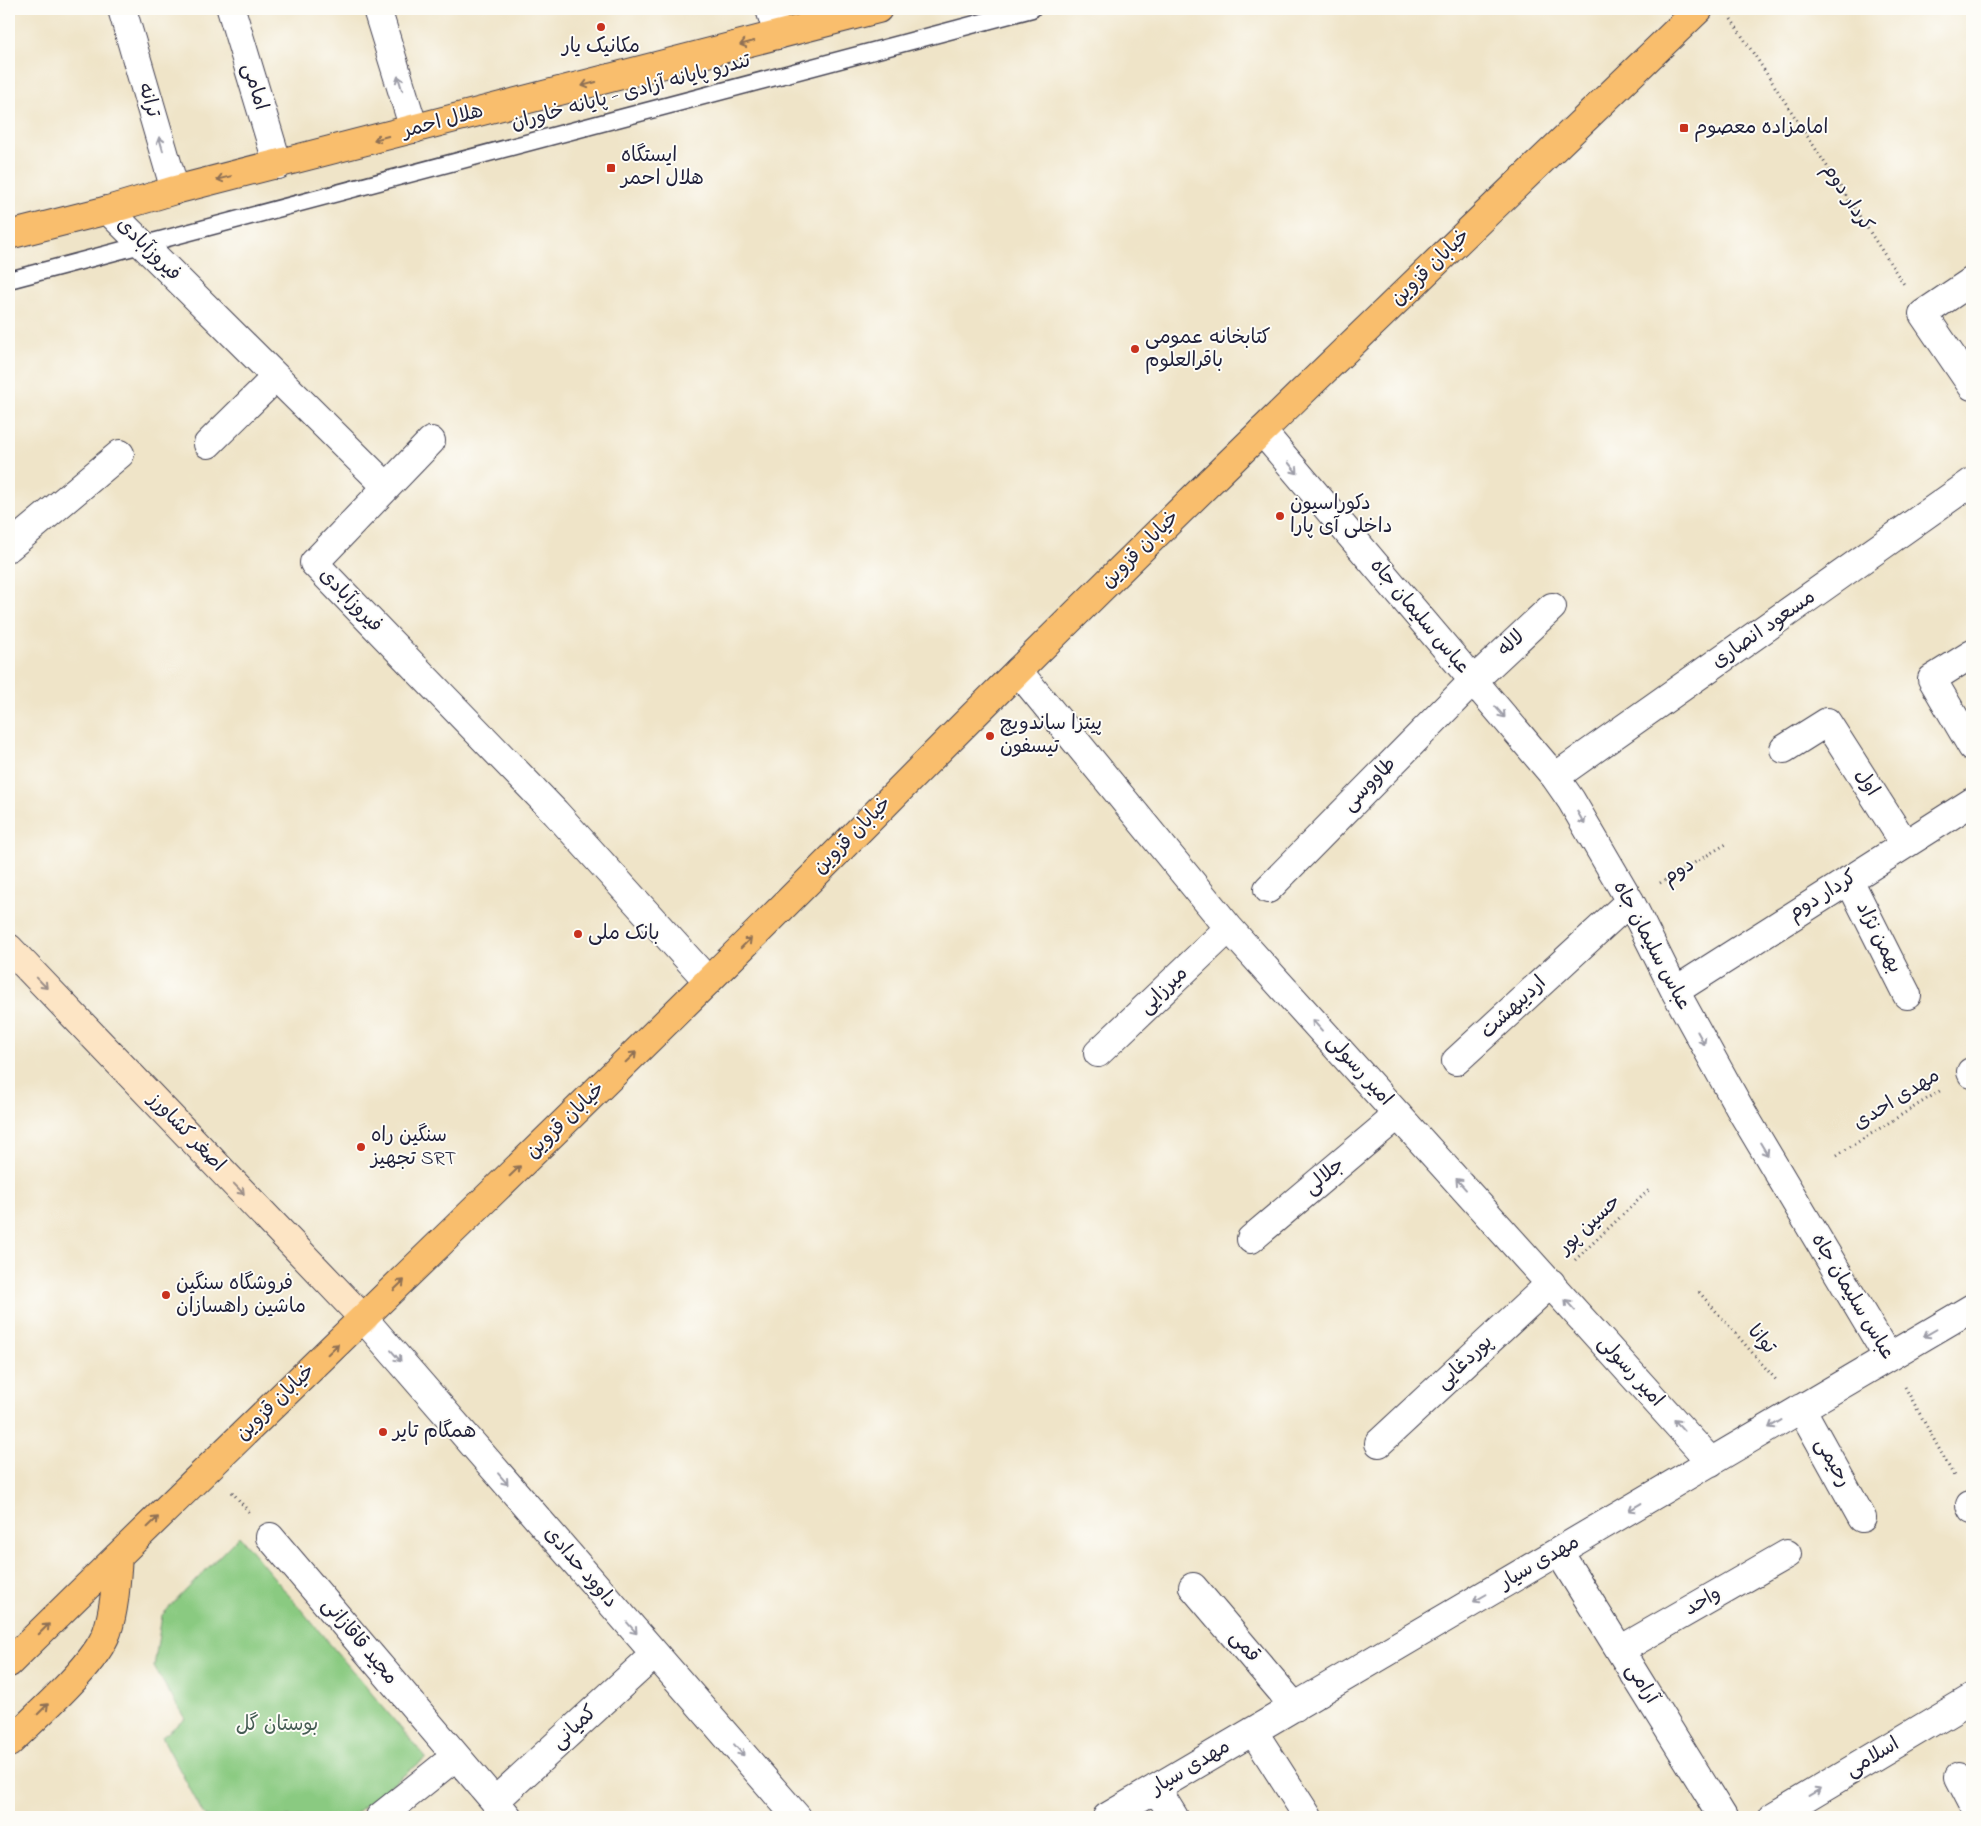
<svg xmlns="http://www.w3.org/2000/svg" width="1981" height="1826" viewBox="0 0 1981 1826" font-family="'Indie Flower','Playpen Sans Arabic',sans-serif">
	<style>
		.green { fill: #8aca81; stroke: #56765e }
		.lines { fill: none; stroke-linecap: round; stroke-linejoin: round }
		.lane-casing { stroke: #413f50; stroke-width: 19 }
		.street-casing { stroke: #413f50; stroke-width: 30 }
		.secondary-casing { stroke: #413f50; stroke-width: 30 }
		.primary-casing { stroke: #413f50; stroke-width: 30 }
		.path { stroke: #413f50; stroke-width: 3; stroke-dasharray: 1 4; stroke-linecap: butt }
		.lane { stroke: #fff; stroke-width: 16 }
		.street { stroke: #fff; stroke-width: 28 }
		.secondary { stroke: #fde5c5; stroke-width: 28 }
		.primary { stroke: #f9be6d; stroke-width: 28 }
		.oneway { stroke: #8e7054 }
		.oneway2 { stroke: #9c9ca7 }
		.oneway3 { stroke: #9a8d87 }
		.poi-dot { fill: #c8321e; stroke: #fdfcf7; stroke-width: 2 }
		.labels { text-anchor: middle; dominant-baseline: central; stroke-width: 4; stroke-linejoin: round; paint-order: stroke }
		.poi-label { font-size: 20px; fill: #22223b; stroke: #fdfcf7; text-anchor: start }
		.street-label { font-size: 20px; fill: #22223b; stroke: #fdfcf7 }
		.park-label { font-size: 20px; fill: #465d54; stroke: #fdfcf7 }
	</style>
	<rect width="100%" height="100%" fill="#fdfcf7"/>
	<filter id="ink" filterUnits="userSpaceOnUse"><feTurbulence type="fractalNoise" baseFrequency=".02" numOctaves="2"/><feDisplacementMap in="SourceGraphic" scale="10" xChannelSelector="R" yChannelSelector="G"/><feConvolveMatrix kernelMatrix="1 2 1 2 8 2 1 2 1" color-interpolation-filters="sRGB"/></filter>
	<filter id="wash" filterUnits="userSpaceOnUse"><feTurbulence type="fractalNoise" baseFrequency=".0096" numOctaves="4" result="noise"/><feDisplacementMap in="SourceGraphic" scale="20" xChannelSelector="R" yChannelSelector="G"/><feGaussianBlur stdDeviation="1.12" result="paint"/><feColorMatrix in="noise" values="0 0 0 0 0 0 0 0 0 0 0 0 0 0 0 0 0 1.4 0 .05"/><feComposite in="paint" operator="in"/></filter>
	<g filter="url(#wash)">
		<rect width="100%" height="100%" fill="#efe4c8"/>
		<path class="green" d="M239,1536L426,1758L350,1817H205L162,1737L185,1719L154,1667L162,1615Z"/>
	</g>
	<g filter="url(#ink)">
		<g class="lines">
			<g class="lane-casing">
				<path id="lane" d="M9,280L1032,9"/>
			</g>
			<g class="street-casing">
				<path id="street" d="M122,9L175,190
					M231,9L278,165
					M377,9L414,129
					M770,9L778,35
					M108,210L387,487
					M1972,281L1923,314L1972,386
					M1262,431L1555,777L1571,800L1630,901L1675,991L1739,1107L1888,1357
					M431,441L314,563L555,812L708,981
					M208,444L276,377
					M9,547L120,454
					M1972,654L1932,679L1972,747
					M1018,671L1229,928L1711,1462
					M1784,749L1827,722L1905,844
					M1555,777L1972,482
					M1849,880L1907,995
					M1268,889L1473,681L1552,607
					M1675,991L1972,802
					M1098,1053L1229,928
					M1456,1061L1630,901
					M1971,1072L1972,1074
					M1251,1239L1398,1115
					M364,1319L797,1817
					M1801,1408L1862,1518
					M1379,1443L1551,1283
					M1970,1505L1972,1509
					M270,1537L508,1817
					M1559,1552L1723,1817
					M1193,1587L1295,1707
					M1620,1650L1787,1554
					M1253,1731L1308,1817
					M1959,1777L1972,1802
					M1156,1788L1174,1817
					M495,1801L655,1654
					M380,1817L456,1756
					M1107,1817L1972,1308
					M1773,1817L1972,1698"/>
			</g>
			<g class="secondary-casing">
				<path id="secondary" d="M9,948L364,1319"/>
			</g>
			<g class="primary-casing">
				<path id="primary" d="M9,235L108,210L175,190L878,9
					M9,1663C240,1435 476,1211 706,983C811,880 913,775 1017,672C1242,448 1471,229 1699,9
					M9,1743C36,1716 94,1667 107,1632C115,1608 116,1581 118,1556"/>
			</g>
			<path class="path" d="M1731,19L1905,286
				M1660,883L1728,843
				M1837,1155L1943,1089
				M1575,1260L1650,1189
				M1699,1292L1778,1382
				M1905,1387L1954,1476
				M232,1492L249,1512"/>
			<use href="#lane" class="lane"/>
			<use href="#street" class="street"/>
			<use href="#secondary" class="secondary"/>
			<use href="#primary" class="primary"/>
		</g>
		<defs><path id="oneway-shaft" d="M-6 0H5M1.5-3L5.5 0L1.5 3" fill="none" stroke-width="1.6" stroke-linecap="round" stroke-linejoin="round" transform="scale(1.25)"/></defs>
		<g class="oneway">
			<use href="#oneway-shaft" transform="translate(747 43) rotate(165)"/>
			<use href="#oneway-shaft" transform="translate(589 84) rotate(165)"/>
			<use href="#oneway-shaft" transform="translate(381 138) rotate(165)"/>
			<use href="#oneway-shaft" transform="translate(224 178) rotate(166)"/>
			<use href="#oneway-shaft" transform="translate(746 943) rotate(-45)"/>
			<use href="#oneway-shaft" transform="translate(631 1057) rotate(-44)"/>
			<use href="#oneway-shaft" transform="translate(515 1171) rotate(-44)"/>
			<use href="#oneway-shaft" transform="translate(399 1285) rotate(-44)"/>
			<use href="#oneway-shaft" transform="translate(333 1349) rotate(-44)"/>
			<use href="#oneway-shaft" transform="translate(153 1522) rotate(-44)"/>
			<use href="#oneway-shaft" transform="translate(44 1629) rotate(-45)"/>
			<use href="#oneway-shaft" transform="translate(43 1709) rotate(-45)"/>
		</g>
		<g class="oneway2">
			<use href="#oneway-shaft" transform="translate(400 83) rotate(-107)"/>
			<use href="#oneway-shaft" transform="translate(161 144) rotate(-106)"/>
			<use href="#oneway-shaft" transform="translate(1293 468) rotate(50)"/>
			<use href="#oneway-shaft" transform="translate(1500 712) rotate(49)"/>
			<use href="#oneway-shaft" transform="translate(1581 818) rotate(60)"/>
			<use href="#oneway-shaft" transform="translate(1317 1025) rotate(-132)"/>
			<use href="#oneway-shaft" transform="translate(1701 1038) rotate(61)"/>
			<use href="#oneway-shaft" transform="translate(1764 1149) rotate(59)"/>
			<use href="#oneway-shaft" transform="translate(1461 1184) rotate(-132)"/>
			<use href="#oneway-shaft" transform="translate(1570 1305) rotate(-132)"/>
			<use href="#oneway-shaft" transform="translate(1930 1333) rotate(150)"/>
			<use href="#oneway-shaft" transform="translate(396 1356) rotate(49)"/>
			<use href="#oneway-shaft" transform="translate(1775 1424) rotate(149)"/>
			<use href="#oneway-shaft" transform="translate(1679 1425) rotate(-132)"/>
			<use href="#oneway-shaft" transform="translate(503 1479) rotate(49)"/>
			<use href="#oneway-shaft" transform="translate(1635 1507) rotate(149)"/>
			<use href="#oneway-shaft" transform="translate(1480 1598) rotate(150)"/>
			<use href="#oneway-shaft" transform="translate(632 1628) rotate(49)"/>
			<use href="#oneway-shaft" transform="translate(739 1750) rotate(49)"/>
			<use href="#oneway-shaft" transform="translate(1815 1792) rotate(-31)"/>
		</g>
		<g class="oneway3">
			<use href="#oneway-shaft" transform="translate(42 983) rotate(46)"/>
			<use href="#oneway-shaft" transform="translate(239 1189) rotate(46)"/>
		</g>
	</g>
	<g class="poi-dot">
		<circle cx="601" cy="27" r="5"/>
		<rect x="1679" y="123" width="10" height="10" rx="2.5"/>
		<rect x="606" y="163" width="10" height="10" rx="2.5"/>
		<circle cx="1135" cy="349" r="5"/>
		<circle cx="1280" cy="516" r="5"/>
		<circle cx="990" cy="736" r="5"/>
		<circle cx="578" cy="934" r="5"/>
		<circle cx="361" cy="1147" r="5"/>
		<circle cx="166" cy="1295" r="5"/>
		<circle cx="383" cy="1432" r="5"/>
	</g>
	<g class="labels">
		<g class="poi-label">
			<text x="601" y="47" text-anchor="middle">مکانیک یار</text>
			<text x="1694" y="128">امامزاده معصوم</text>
			<text x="621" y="156">ایستگاه<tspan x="621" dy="23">هلال احمر</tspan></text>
			<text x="1145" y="338">کتابخانه عمومی<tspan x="1145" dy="23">باقرالعلوم</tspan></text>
			<text x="1290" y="504">دکوراسیون<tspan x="1290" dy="23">داخلی آی پارا</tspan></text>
			<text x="1000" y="724">پیتزا ساندویچ<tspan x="1000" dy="23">تیسفون</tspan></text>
			<text x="588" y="934">بانک ملی</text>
			<text x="371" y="1136">سنگین راه<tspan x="371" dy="23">تجهیز SRT</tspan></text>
			<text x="176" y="1284">فروشگاه سنگین<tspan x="176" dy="23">ماشین راهسازان</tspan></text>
			<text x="393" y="1432">همگام تایر</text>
		</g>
		<g class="street-label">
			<text transform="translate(254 87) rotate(73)">امامی</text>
			<text transform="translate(631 93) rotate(-15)">تندرو پایانه آزادی - پایانه خاوران</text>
			<text transform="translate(148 100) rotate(74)">ترانه</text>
			<text transform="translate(443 122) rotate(-15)">هلال احمر</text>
			<text transform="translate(1847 198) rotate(57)">کردار دوم</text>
			<text transform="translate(148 250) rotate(45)">فیروزآبادی</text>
			<text transform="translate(1431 268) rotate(-44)">خیابان قزوین</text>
			<text transform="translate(1141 550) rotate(-45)">خیابان قزوین</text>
			<text transform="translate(350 601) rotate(46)">فیروزآبادی</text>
			<text transform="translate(1419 617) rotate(50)">عباس سلیمان جاه</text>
			<text transform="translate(1764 630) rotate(-35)">مسعود انصاری</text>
			<text transform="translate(1512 644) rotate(-43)">لاله</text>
			<text transform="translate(1866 783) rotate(57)">اول</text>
			<text transform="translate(1370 785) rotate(-45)">طاووسی</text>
			<text transform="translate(853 836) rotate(-45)">خیابان قزوین</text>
			<text transform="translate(1679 872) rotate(-31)">دوم</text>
			<text transform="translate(1823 896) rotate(-32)">کردار دوم</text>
			<text transform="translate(1878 938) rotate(63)">بهمن نژاد</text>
			<text transform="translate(1651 946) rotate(62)">عباس سلیمان جاه</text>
			<text transform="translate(1164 991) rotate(-44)">میرزایی</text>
			<text transform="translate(1514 1008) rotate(-43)">اردیبهشت</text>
			<text transform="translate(1359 1071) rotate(48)">امیر رسولی</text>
			<text transform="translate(1897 1100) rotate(-32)">مهدی احدی</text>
			<text transform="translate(566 1121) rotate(-44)">خیابان قزوین</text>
			<text transform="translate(186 1133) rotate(46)">اصغر کشاورز</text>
			<text transform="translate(1325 1177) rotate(-40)">جلالی</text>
			<text transform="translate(1590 1225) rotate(-43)">حسین پور</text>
			<text transform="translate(1852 1297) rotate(59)">عباس سلیمان جاه</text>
			<text transform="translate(1761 1340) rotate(49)">توانا</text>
			<text transform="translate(1465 1363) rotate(-43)">پوردغایی</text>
			<text transform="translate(1630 1372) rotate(48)">امیر رسولی</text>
			<text transform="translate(276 1403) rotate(-44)">خیابان قزوین</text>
			<text transform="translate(1832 1463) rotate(61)">رحیمی</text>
			<text transform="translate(1540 1563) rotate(-30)">مهدی سیار</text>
			<text transform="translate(580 1568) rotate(49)">داوود حدادی</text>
			<text transform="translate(1703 1602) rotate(-30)">واحد</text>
			<text transform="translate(359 1642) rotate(50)">مجید قاقازانی</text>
			<text transform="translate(1244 1647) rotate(50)">قمی</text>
			<text transform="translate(1641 1684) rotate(58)">آرامی</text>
			<text transform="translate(575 1728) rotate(-43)">کمیانی</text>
			<text transform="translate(1873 1758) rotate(-31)">اسلامی</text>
			<text transform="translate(1191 1768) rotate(-31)">مهدی سیار</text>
		</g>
		<g class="park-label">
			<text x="277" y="1725">بوستان گل</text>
		</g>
	</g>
	<rect width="1981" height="1826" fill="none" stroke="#fdfcf7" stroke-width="30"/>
</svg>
